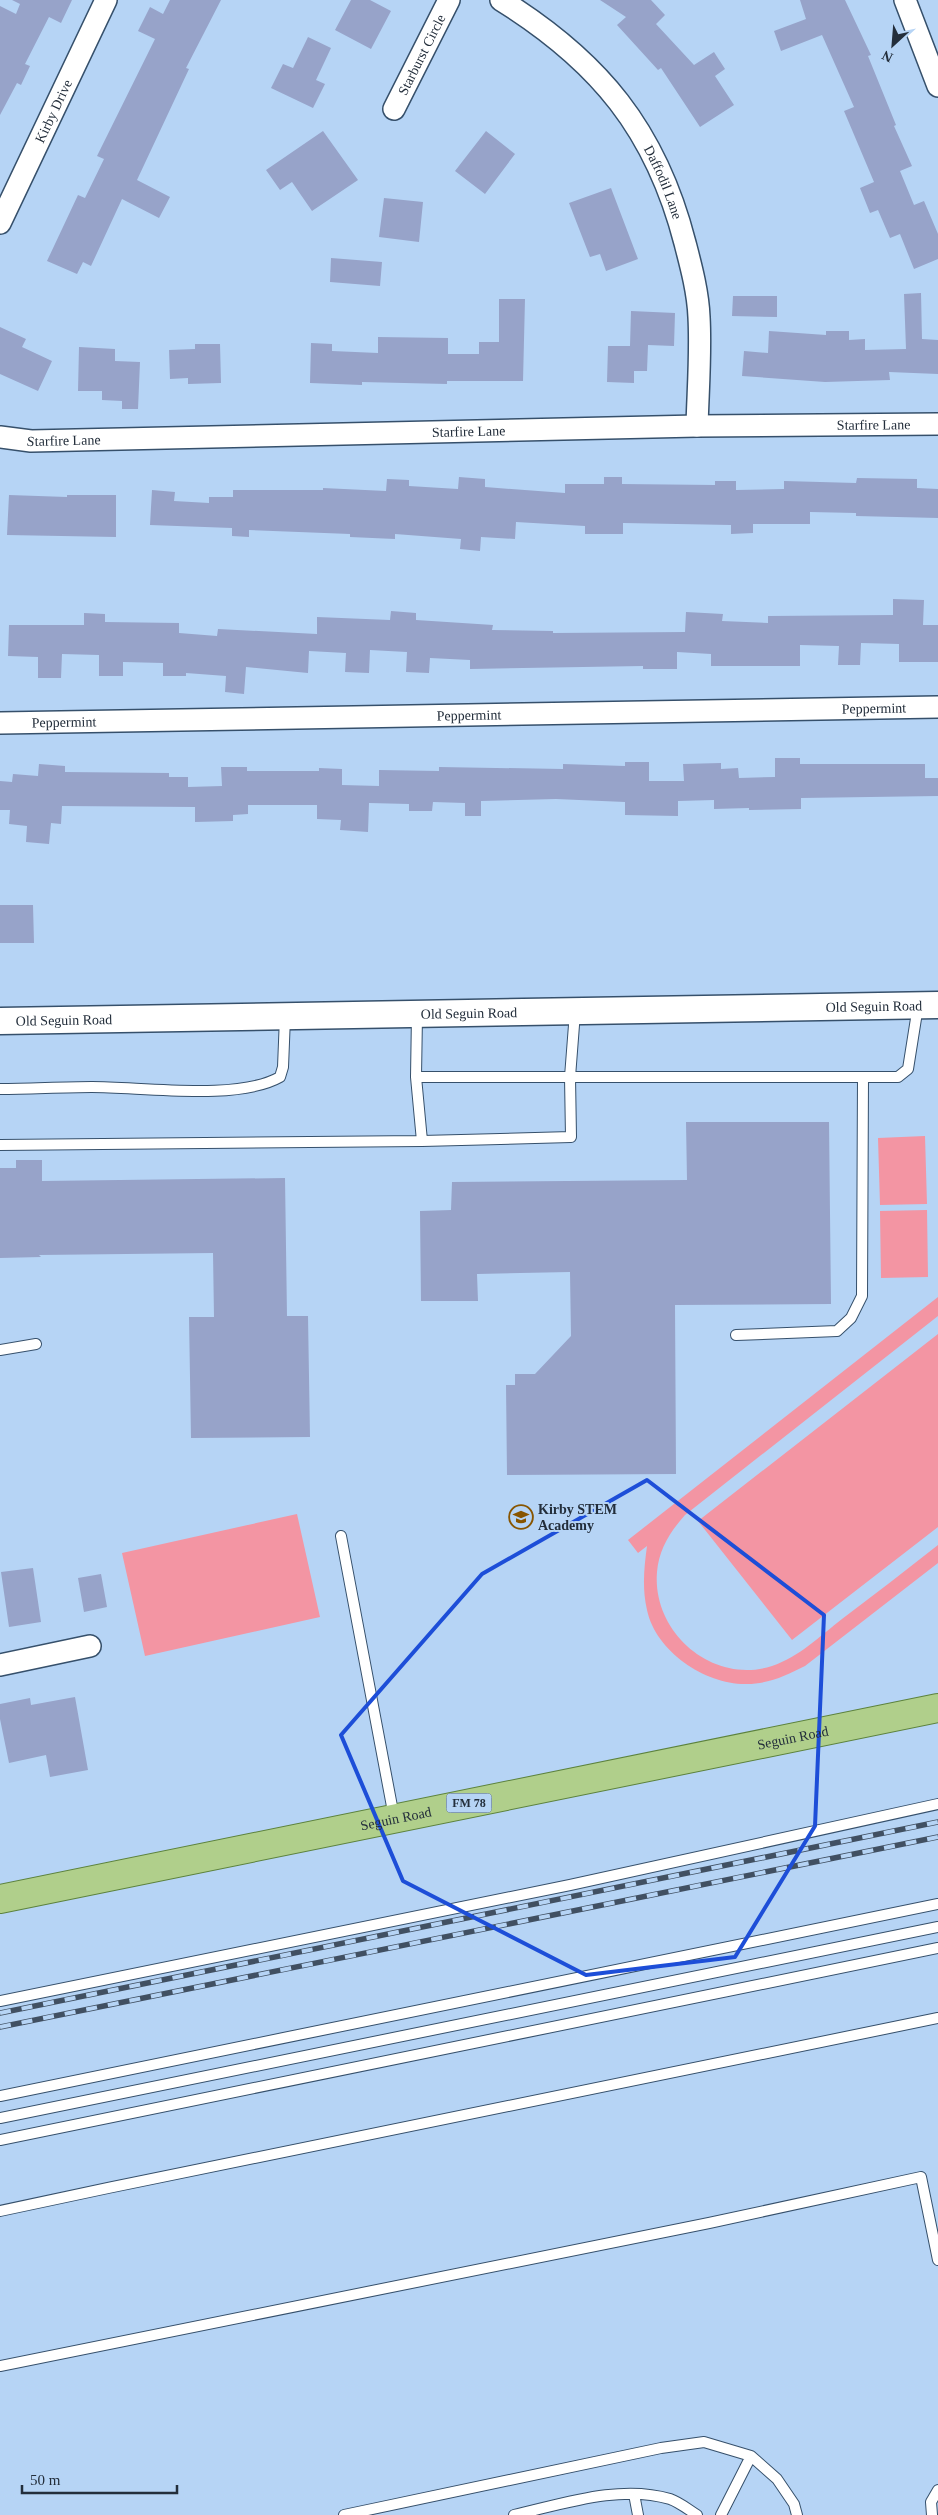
<svg xmlns="http://www.w3.org/2000/svg" width="938" height="2515" viewBox="0 0 938 2515" font-family="Georgia,serif">
	<style>
		.green { fill: #f395a3 }
		.building { fill: #97a3c9 }
		.lines { fill: none; stroke-linecap: round; stroke-linejoin: round }
		.service-casing { stroke: #36506b; stroke-width: 12 }
		.minor-casing { stroke: #36506b; stroke-width: 24 }
		.tertiary-casing { stroke: #36506b; stroke-width: 29 }
		.primary-casing { stroke: #5c823d; stroke-width: 30 }
		.service { stroke: #fff; stroke-width: 10 }
		.minor { stroke: #fff; stroke-width: 21 }
		.tertiary { stroke: #fff; stroke-width: 26 }
		.primary { stroke: #b0cf8b; stroke-width: 28 }
		.rail-casing { stroke: #415062; stroke-width: 5.5 }
		.rail { stroke: #b6d4f5; stroke-width: 4; stroke-dasharray: 11; stroke-linecap: butt }
		.marked { fill: none; stroke: #1d4ed8; stroke-width: 4; stroke-linejoin: round }
		.labels { text-anchor: middle; dominant-baseline: central; stroke-width: 4; stroke-linejoin: round; paint-order: stroke }
		.shield { fill: #b6d4f5; stroke: #4f6073; stroke-width: 1 }
		.shield-label { font-size: 12px; font-weight: bold; fill: #232e3b }
		.street-label { font-size: 14px; fill: #232e3b; stroke: #b6d4f5 }
		.poi-label { font-size: 14px; font-weight: bold; fill: #232e3b; stroke: #b6d4f5; text-anchor: start }
	</style>
	<rect width="100%" height="100%" fill="#b6d4f5"/>
	<path class="green" d="M925,1136L927,1204L880,1205L878,1138Z
		M927,1210L928,1277L881,1278L880,1211Z
		M938,1297V1316L685,1515C670,1532 659,1549 657,1572C652,1633 713,1685 772,1666C799,1657 820,1636 842,1619C874,1595 906,1570 938,1545V1563L805,1666C787,1675 769,1684 747,1684C706,1685 656,1652 647,1610C642,1588 644,1568 647,1546L638,1553L628,1540Z
		M938,1334V1527L792,1640L698,1521Z
		M297,1514L320,1617L145,1656L122,1553Z"/>
	<path class="building" d="M12,0H72L61,23L49,17L25,64L30,66L21,85L17,83L0,115V6L16,14L20,4Z
		M170,0H221L186,68L189,69L137,180L170,197L159,218L122,199L91,266L83,262L77,274L47,261L78,195L85,198L104,159L97,156L155,39L138,31L150,7L163,14Z
		M351,0H370L391,11L371,49L335,30Z
		M600,0H651L665,15L656,24L694,65L714,52L725,69L715,76L734,105L700,127L661,68L658,70L617,25L626,17Z
		M800,0H845L871,55L868,56L896,125L894,126L912,166L900,171L914,205L924,201L938,234V259L914,269L900,234L890,238L878,210L870,213L860,188L874,182L844,111L854,107L822,35L781,51L774,31L806,19Z
		M308,37L331,48L316,80L325,84L313,108L271,88L283,64L293,68Z
		M323,131L358,180L312,211L292,182L280,190L266,170Z
		M486,131L515,154L485,194L455,171Z
		M611,188L638,259L606,271L600,254L590,257L569,203Z
		M384,198L423,202L419,242L379,237Z
		M331,258L382,262L380,286L330,282Z
		M921,293L922,339L938,340V374L889,372L890,380L825,382L742,376L744,351L768,353L769,331L826,335V331H849V340L865,339V350L906,349L904,294Z
		M733,296H777V317L732,316Z
		M499,299H525L523,381H447V384L362,382V385L310,383L311,343L332,344V351L378,353V337L448,338V354H479V342H499Z
		M631,311L675,313L674,346L648,345L647,371H634V383L607,382L608,346H630Z
		M0,327L26,339L22,347L52,361L38,391L0,374Z
		M195,344H220L221,383L188,384V378L170,379L169,350L195,349Z
		M79,347L115,349V361L140,362L138,409H122V401L102,400V391H78Z
		M459,477L485,479V487L565,493V484H604V477H622V484L715,485V481H736V490L784,489V481L856,483L857,478L917,479V488L938,489V518L856,516V513L810,512V524H753V533L731,534V525L623,523V534H585V526L516,522L515,539L481,537L480,551L460,549L461,539L395,534V539L350,537V534L249,530V537L232,536V528L150,525L152,490L175,492L174,501L209,503V497H233V490H323V488L386,491L387,479L409,480V486L458,489Z
		M9,495L67,497V495H116V537L7,535Z
		M893,599L924,600L923,625H938V662H899V644L861,643L860,665H838L839,646L800,645V666H711V654L677,652V669H643V666L470,669V660L430,658L429,673L406,672L407,652L370,650L369,673L345,672L346,653L309,651L308,673L246,667L244,694L225,692L226,676L186,673V676H163V663L123,662V676H99V655L62,654L61,678H38V657L8,656L9,625H84V613L105,614V622L179,623V633L217,636L218,629L317,634V617L390,620L391,611L416,613V620L493,625L492,630L553,631V633L685,632L686,612L723,614L722,621L768,623V616L893,615Z
		M775,758H800V764H925V778H938V796L801,798V809L749,810V808L714,809V800L678,801V816L625,815V802L556,799L481,801V816H465V803L433,802L432,811H409V804L369,803L368,832L340,830L341,820L317,819V805H248V814L233,815V821L195,822V807L62,806L61,824L51,823L49,844L26,842L27,826L9,824L10,810H0V781L12,782L13,774L38,776L39,764L65,766V772L169,773V777H188V787L222,786L221,767H247V771H319V768L342,769V785L379,786V770L439,771V767L563,769V764L625,766V762H649V781H684L683,764L721,763V769L738,768L739,778L775,777Z
		M0,905H33L34,943H0Z
		M686,1122H829L831,1304L675,1305L676,1474L507,1475L506,1385H515V1374H535L571,1336L570,1272L477,1274L478,1301H421L420,1211L451,1210L452,1182L687,1180Z
		M16,1160H42V1181L285,1178L287,1316H308L310,1437L191,1438L189,1317H214L213,1253L39,1255L41,1257L0,1258V1168H16Z
		M33,1568L41,1622L9,1627L1,1572Z
		M101,1574L107,1607L84,1612L78,1578Z
		M75,1697L88,1770L50,1777L46,1755L9,1763L0,1719V1704L30,1698L31,1705Z"/>
	<g class="lines">
		<g class="service-casing">
			<path id="service" d="M417,1015L416,1077L422,1141L571,1137L570,1077L575,1012
				M416,1077H898L908,1069L918,1006
				M0,1089C30,1089 61,1087 92,1087C142,1087 238,1101 280,1077L283,1067L285,1017
				M0,1145L422,1141
				M736,1335L837,1331L851,1318L862,1296L863,1077
				M0,1350L36,1344
				M341,1536L394,1817
				M0,2001L570,1885L938,1804
				M0,2096L938,1904
				M0,2118L938,1927
				M0,2140L938,1948
				M0,2211C312,2144 625,2082 938,2018
				M0,2366L709,2223L921,2177L938,2260
				M634,2494L638,2515
				M344,2515L661,2448L704,2442L751,2456L777,2479L794,2504L797,2515
				M514,2515C563,2504 620,2484 670,2499C679,2502 689,2510 697,2515
				M721,2515L751,2456
				M932,2515L931,2502L938,2490"/>
		</g>
		<g class="minor-casing">
			<g id="minor">
				<path id="s1" d="M501,0C599,61 656,130 685,243C691,266 698,292 699,317C701,353 698,390 697,426"/>
				<path d="M905,0L938,86"/>
				<path id="s2" d="M394,109L449,0"/>
				<path id="s3" d="M0,223L106,0"/>
				<path id="s4" d="M0,437L31,441L697,426L938,424"/>
				<path id="s5" d="M0,723L938,707"/>
				<path d="M0,1665L90,1646"/>
			</g>
		</g>
		<g class="tertiary-casing">
			<g id="tertiary">
				<path id="s6" d="M0,1021L938,1005"/>
			</g>
		</g>
		<g class="primary-casing">
			<g id="primary">
				<path id="s7" d="M0,1899L938,1708"/>
			</g>
		</g>
		<use href="#service" class="service"/>
		<use href="#minor" class="minor"/>
		<use href="#tertiary" class="tertiary"/>
		<use href="#primary" class="primary"/>
		<g class="rail-casing">
			<path id="rail" d="M0,2013L938,1822
				M0,2027L938,1837"/>
		</g>
		<use href="#rail" class="rail"/>
	</g>
	<path class="marked" d="M647,1480L824,1615L815,1826L735,1957L586,1975L403,1881L341,1735L482,1574Z"/>
	<defs>
		<g id="school-ring" transform="scale(1.25)"><circle r="9.5" fill="#b6d4f5" stroke="#850" stroke-width="1.5"/><path d="M0-5L7-2L0 1L-7-2ZM-4 1L0 2.5L4 1V4Q0 6-4 4Z" fill="#850"/></g>
	</defs>
	<g fill-rule="evenodd">
		<use href="#school-ring" x="521" y="1517"/>
	</g>
	<g class="labels">
		<rect class="shield" x="446.5" y="1793.5" width="45" height="19" rx="4"/>
		<g class="shield-label">
			<text x="469" y="1803">FM 78</text>
		</g>
		<g class="street-label">
			<text stroke="none"><textPath href="#s2" startOffset="61">Starburst Circle</textPath></text>
			<text stroke="none"><textPath href="#s3" startOffset="124">Kirby Drive</textPath></text>
			<text stroke="none"><textPath href="#s1" startOffset="249">Daffodil Lane</textPath></text>
			<text stroke="none"><textPath href="#s4" startOffset="874">Starfire Lane</textPath></text>
			<text stroke="none"><textPath href="#s4" startOffset="469">Starfire Lane</textPath></text>
			<text stroke="none"><textPath href="#s4" startOffset="64">Starfire Lane</textPath></text>
			<text stroke="none"><textPath href="#s5" startOffset="874">Peppermint</textPath></text>
			<text stroke="none"><textPath href="#s5" startOffset="469">Peppermint</textPath></text>
			<text stroke="none"><textPath href="#s5" startOffset="64">Peppermint</textPath></text>
			<text stroke="none"><textPath href="#s6" startOffset="874">Old Seguin Road</textPath></text>
			<text stroke="none"><textPath href="#s6" startOffset="469">Old Seguin Road</textPath></text>
			<text stroke="none"><textPath href="#s6" startOffset="64">Old Seguin Road</textPath></text>
			<text stroke="none"><textPath href="#s7" startOffset="809">Seguin Road</textPath></text>
			<text stroke="none"><textPath href="#s7" startOffset="404">Seguin Road</textPath></text>
		</g>
		<g class="poi-label">
			<text x="538" y="1509">Kirby STEM<tspan x="538" dy="16">Academy</tspan></text>
		</g>
	</g>
	<g transform="translate(893 45) rotate(206)" stroke="#b6d4f5" stroke-width="4" paint-order="stroke">
	<path d="M0-4L9 19L0 12L-9 19Z" fill="#232e3b"/>
	<text y="-8" font-size="14" font-weight="bold" text-anchor="middle" fill="#232e3b">N</text>
	</g>
	<path d="M22 2485v8h155v-8" fill="none" stroke="#232e3b" stroke-width="2.5"/>
	<text x="30" y="2485" font-size="15" fill="#232e3b" stroke="#b6d4f5" stroke-width="4" paint-order="stroke">50 m</text>
</svg>
